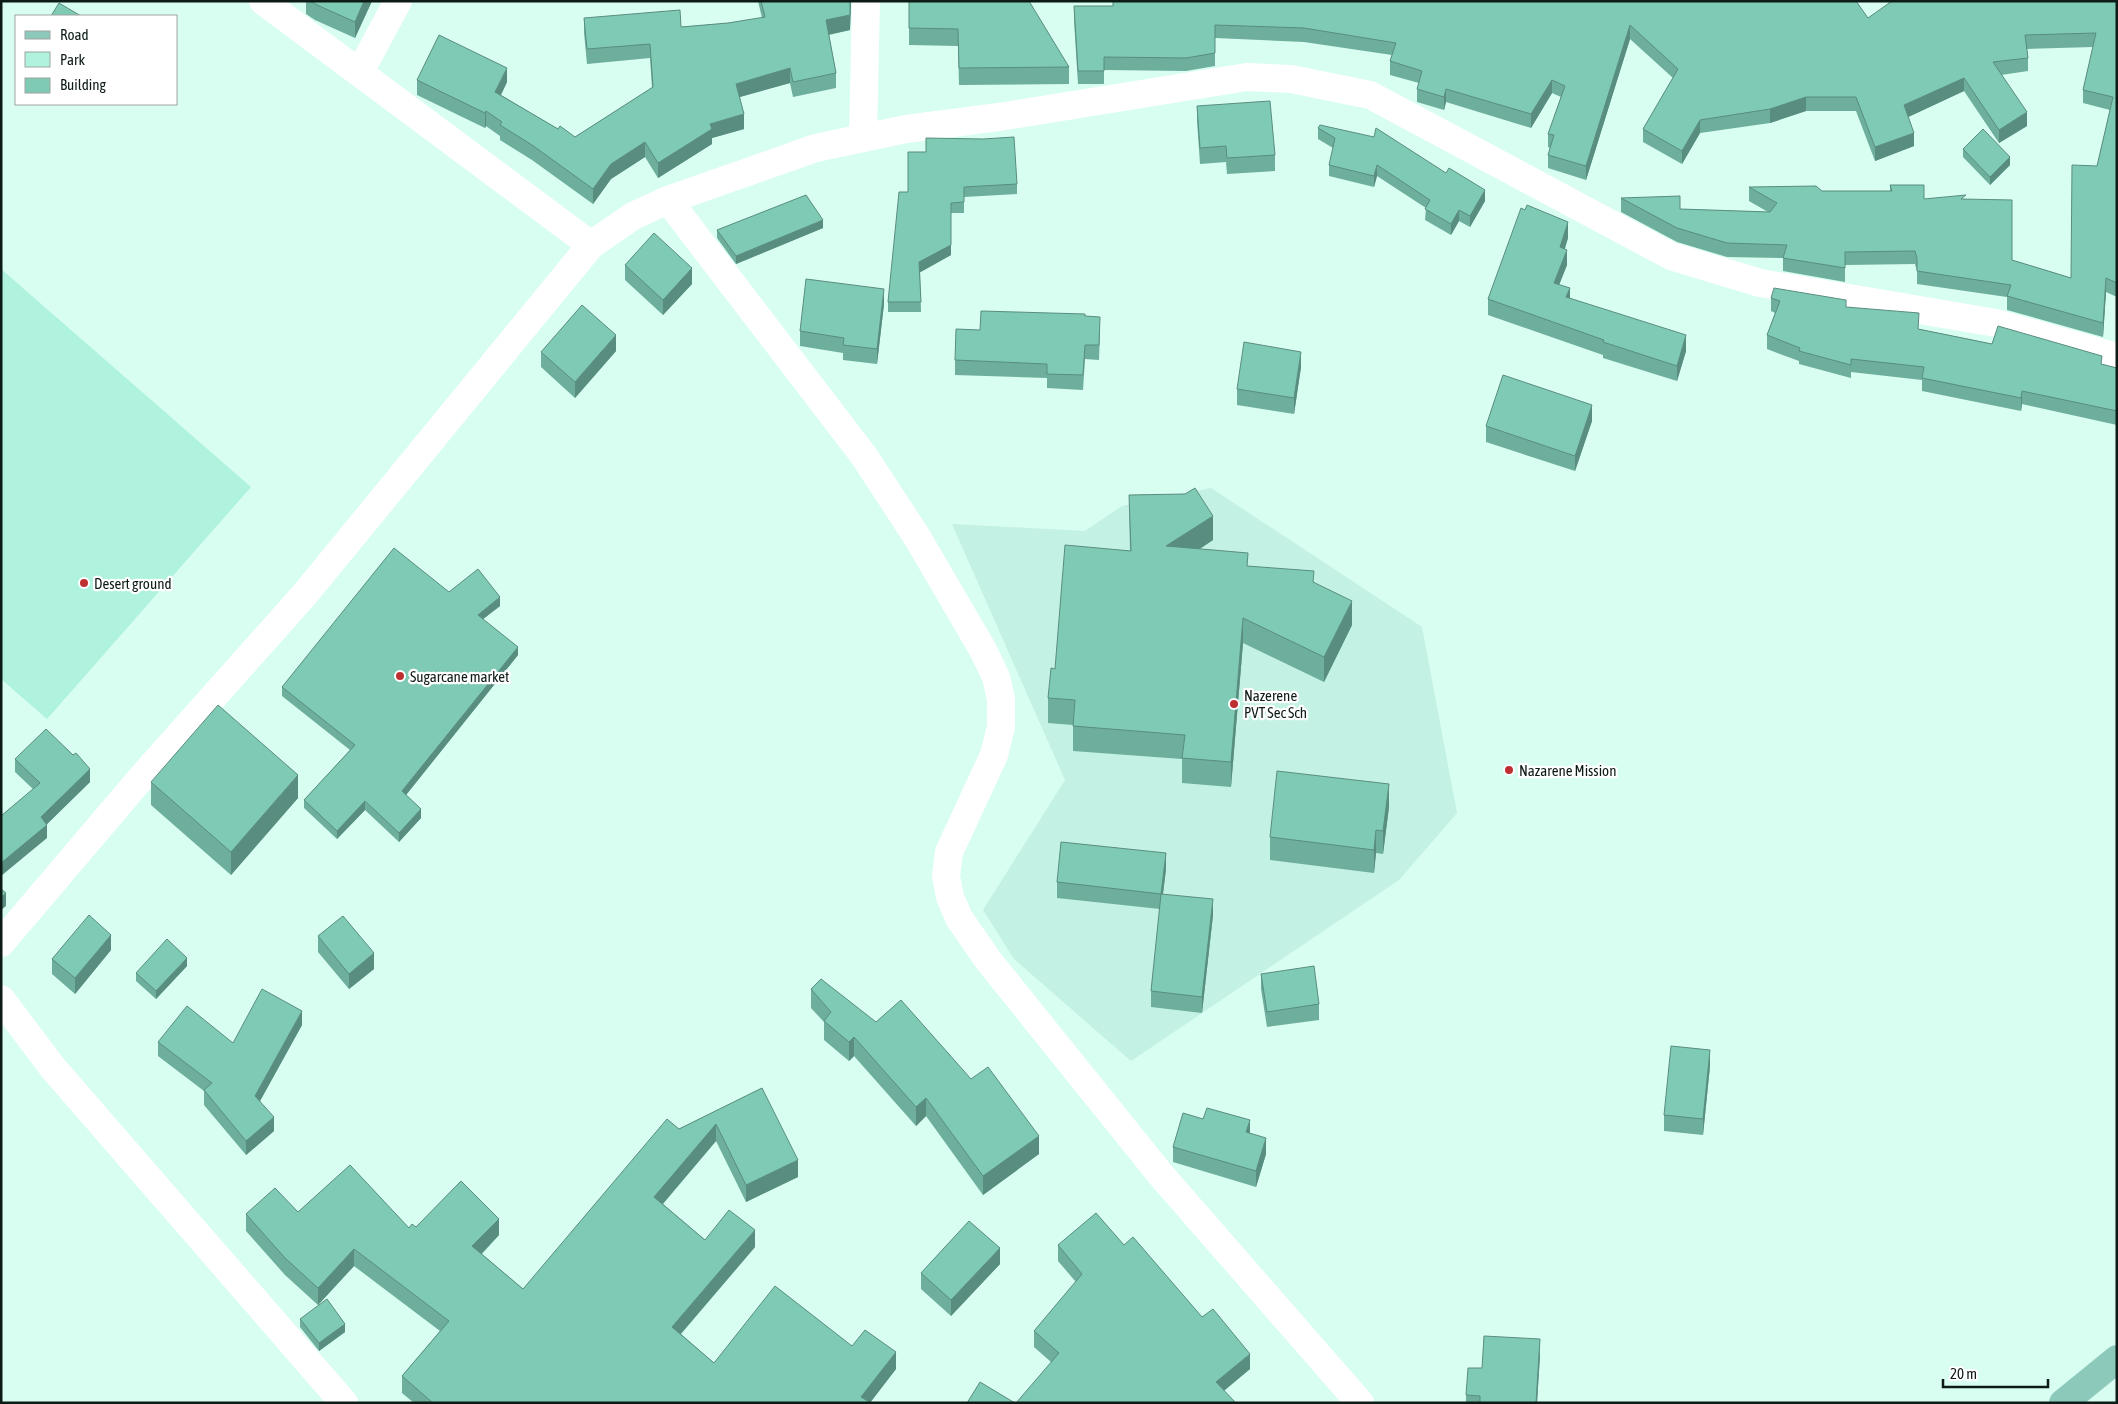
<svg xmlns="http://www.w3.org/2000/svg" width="2118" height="1404" viewBox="0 0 2118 1404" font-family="'Asap Condensed',sans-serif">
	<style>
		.built { fill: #c3f1e3 }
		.green { fill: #aff3df }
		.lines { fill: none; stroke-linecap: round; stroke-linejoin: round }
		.street { stroke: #fff; stroke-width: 28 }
		.primary { stroke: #8cc9bb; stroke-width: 28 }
		.wall { fill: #6dae9c }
		.shaded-wall { fill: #598d7f }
		.building { fill: #7fcab5; stroke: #598d7f }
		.poi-dot { fill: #be2f32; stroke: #fff; stroke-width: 2 }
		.labels { text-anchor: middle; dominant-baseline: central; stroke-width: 4.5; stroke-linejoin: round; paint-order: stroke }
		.poi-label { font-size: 15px; fill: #0d1b17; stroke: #fff; text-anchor: start }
	</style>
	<rect width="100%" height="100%" fill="#d8fdf1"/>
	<path class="built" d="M1211,488L1422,627L1457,813L1399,880L1131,1061L1014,959L983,910L1065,780L952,524L1085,531L1122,506Z"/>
	<path class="green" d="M1,269L251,487L47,719L1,679Z"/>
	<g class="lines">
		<path class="street" d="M263,1L591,245
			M360,72L398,1
			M863,138L866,1
			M668,200L864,456L917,537L983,650L996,677L1001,699V727L994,755L949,852L946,876L950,897L959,918L988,960L1161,1175L1360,1403
			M1,943L142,777L305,594L591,245L633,216L668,200L816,148L906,129L999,117L1247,77L1291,79L1370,95L1671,256L1760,283L1996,323L2117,357
			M1,999L53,1068L344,1403"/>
		<path class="primary" d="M2063,1403L2117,1359"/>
	</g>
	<path class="wall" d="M306,1H372L355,38L315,20L306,14Z
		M758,1H851L850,30L829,35L836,73V88L793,97L790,83L740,97L744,129L712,138V144L658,178L645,157L611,179L593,204L532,160L500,140V136L486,126L485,128L417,95V80L507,82L501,95L558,129L575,137L652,88L650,58L587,64L584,33V18L681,27L728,23L762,18Z
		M909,1L1069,67V84L959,85L958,46L909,45Z
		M2117,1V297L2106,292L2103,337L2007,310V297L1917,284V271L1915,264L1845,265V282L1783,271V258L1727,257L1677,242L1621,212V198L1680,209L1768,212L1749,201V187L1822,191H1890V185L1924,199H1966L2012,260L2071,278L2110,110L2083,103V90L2093,47L2027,49L2028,58V71L2001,75L2027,126L1999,143L1964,91L1908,117L1914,146L1875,161L1856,111H1806L1770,123L1700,133L1682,164L1643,142V129L1673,78L1630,39L1586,180L1548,168V155L1550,148L1548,147V134L1561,97L1552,93L1531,128L1446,102L1444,110L1417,102V89L1419,83L1390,75V61L1392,55L1304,42L1215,38V66L1186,71L1104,70V84H1078L1074,20V6L1868,18Z
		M1197,106L1275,155V171L1227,174L1226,162L1200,164L1197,121Z
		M1318,128L1485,201L1470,227L1459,221L1451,235L1425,220L1426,208L1377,176L1374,187L1329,176V165L1333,148L1318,139Z
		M1963,149L2010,165L1990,185L1963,157Z
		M908,152L1017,184V194L964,197V213H951V255L920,272L921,312H888V302L908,192Z
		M823,228L736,264L717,238V230Z
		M1568,238L1565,249L1567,265L1559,284L1570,298L1686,351L1677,381L1603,358V355L1488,315V299Z
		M625,265L692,284L663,315L625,280Z
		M1771,298L1846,307L1919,329L1992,344L2102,364L2117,368V425L2022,404L2021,411L1922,391V380L1851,372V378L1799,364V361L1767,349V335L1775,313L1771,311Z
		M884,304L877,364L843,360V353L800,346V331Z
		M1085,316L1100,332L1099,360L1085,359L1083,390L1047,388V378L955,375V360L980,330Z
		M616,351L575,398L541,367V352Z
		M1301,367L1294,414L1237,405V389Z
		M1592,421L1575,471L1486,442V426Z
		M1129,495L1213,540L1200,549L1248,566L1314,582L1352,625L1324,682L1243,643L1231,787L1182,783V759L1073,751V725L1048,723V698L1055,669L1130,551Z
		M449,592L500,606L483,619L518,655L406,795L421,818L399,842L365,810L337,839L304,808V800L350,750L282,696V687Z
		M15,759L90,782L47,824V838L33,789L15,772Z
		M151,782L298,798L231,875L151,805Z
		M1389,807L1383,854L1376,853L1374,873L1270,860V837Z
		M1166,869L1163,894L1213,915L1202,1013L1151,1007V991L1160,909L1057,898V882Z
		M318,936L374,969L349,989L318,952Z
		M111,950L75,994L52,974V959Z
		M187,966L156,999L136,981V973Z
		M1261,974L1319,1004V1020L1267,1027L1261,989Z
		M811,989L876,1022L971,1079L1039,1154L983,1195L926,1116L916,1126L854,1056L849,1061L824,1040V1022L811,1008Z
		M302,1025L260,1101L274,1131L246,1155L204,1105V1091L158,1056V1042L233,1043Z
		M1710,1066L1703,1135L1664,1131V1115Z
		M762,1088L798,1177L746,1202L716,1141L663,1204L705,1240L755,1247L681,1334L714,1363L852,1346L896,1369L870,1402L871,1403H414L402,1393V1376L440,1331L354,1266L318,1305L285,1275L246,1231V1214L298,1212L409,1228L416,1227L499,1235L482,1254L523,1289L679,1129Z
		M1250,1133L1266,1154L1256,1187L1173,1162V1147Z
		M1058,1245H1124L1202,1317L1250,1369L1224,1391L1051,1362L1034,1347V1331L1076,1282L1058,1261Z
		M1000,1264L951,1316L921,1289V1273Z
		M300,1319L345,1332L319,1351L300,1327Z
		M1540,1355L1537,1403H1466V1395L1482,1368Z"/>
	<path class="shaded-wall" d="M364,1H372L355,38V22Z
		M851,1L850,30L826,35V20Z
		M1630,25V39L1586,180V166Z
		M507,68V82L495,107V92Z
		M790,68V83L736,98V84Z
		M1964,78V91L1904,119V105Z
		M1552,80V93L1531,128V114Z
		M1446,89V102L1444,110V97Z
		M1806,97V111L1770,123V109Z
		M486,111V126L485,128V113Z
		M2027,112V126L1999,143V130Z
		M744,114V129L712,138V144L658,178V163L710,124Z
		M1700,120V133L1682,164V151Z
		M1914,133V146L1875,161V147Z
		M645,142V157L611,179L593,204V189L611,164Z
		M2010,157V165L1990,185V177Z
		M1377,165V176L1374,187V176Z
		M1485,190V201L1470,227V216Z
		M1459,210V221L1451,235V224Z
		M823,220V228L736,264V256Z
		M1568,222V238L1560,262V247Z
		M951,245V255L919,273V262Z
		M1567,250V265L1554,298V283Z
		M692,268V284L663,315V300Z
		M2106,278V292L2103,337V323Z
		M1570,288V304L1566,297Z
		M884,289V304L877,364V349Z
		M616,335V351L575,398V382Z
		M1686,335V351L1677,381V366Z
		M1301,352V367L1294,414V398Z
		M2022,391V404L2021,411V398Z
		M1592,405V421L1575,471V456Z
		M1213,516V540L1166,570V546Z
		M500,597V606L478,623V615Z
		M1352,601V625L1324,682V657Z
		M1243,618V643L1231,787V762Z
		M518,647V655L402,800V791Z
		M90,769V782L43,828L47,825V838L1,876V863L41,817Z
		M298,775V798L231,875V852Z
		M1389,784V807L1383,854V831Z
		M365,801V810L337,839V831Z
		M421,809V818L399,842V833Z
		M1376,830V853L1374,873V850Z
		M1166,853V869L1161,909V894Z
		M6,893V906L1,910V897Z
		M1213,899V915L1202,1013V997Z
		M111,935V950L75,994V978Z
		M374,953V969L349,989V974Z
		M187,958V966L156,999V991Z
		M302,1011V1025L255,1110V1096Z
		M854,1037V1056L849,1061V1042Z
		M1710,1050V1066L1703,1135V1119Z
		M926,1098V1116L916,1126V1107Z
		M274,1117V1131L246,1155V1141Z
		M1250,1120V1136L1246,1132Z
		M716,1124V1141L654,1214V1197Z
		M1039,1136V1154L983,1195V1176Z
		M1266,1138V1154L1256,1187V1171Z
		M798,1160V1177L746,1202V1185Z
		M499,1219V1235L472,1263V1246Z
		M755,1230V1247L672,1344V1327Z
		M1000,1248V1264L951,1316V1300Z
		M354,1249V1266L318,1305V1288Z
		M345,1324V1332L319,1351V1343Z
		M1540,1339V1355L1537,1403H1536Z
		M896,1352V1369L870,1403L861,1397Z
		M1250,1354V1369L1216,1397V1382Z"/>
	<path class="building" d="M311,1H364L355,22L315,4Z
		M761,1H850V15L826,20L836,73L793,82L790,68L736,84L744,114L710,124L712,129L658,163L645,142L611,164L593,189L532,145L500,125L502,122L486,111L485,113L417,80L439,35L507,68L495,92L558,129L560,126L575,137L653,87L650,44L587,49L584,18L680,10L681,27L728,23L765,17Z
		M909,1H1029L1069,67L959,68L958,29L909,28Z
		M1113,1H1856L1868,18L1892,1H2117V283L2106,278L2103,323L2007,296L2011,285L1917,271V258L1915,251L1845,252V268L1783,258L1787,245L1727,243L1677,228L1621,198L1680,196V209L1770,212L1777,203L1749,187L1816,186L1822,191H1892L1890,185H1924V199L1966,195L1961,199L2012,200V260L2071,278L2072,165L2097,166L2113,97L2083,90L2096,33L2025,35L2028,58L1993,62L2027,112L1999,130L1964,78L1904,105L1914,133L1875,147L1856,97H1806L1770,109L1700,120L1682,151L1643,129L1678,69L1630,25L1586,166L1548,155L1554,135L1548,134L1565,86L1552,80L1531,114L1446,89L1444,97L1417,89L1422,71L1390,61L1396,43L1304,28L1215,25V53L1186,58L1104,57V71H1078L1074,6H1113Z
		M59,3L81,16H51Z
		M1270,101L1275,155L1227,158L1226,146L1200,148L1197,106Z
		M1320,125L1374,137L1376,128L1446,173L1449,168L1485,190L1470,216L1459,210L1451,224L1425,209L1430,200L1377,165L1374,176L1329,165L1335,138L1318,128Z
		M1983,129L2010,157L1990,177L1963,149Z
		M1014,137L1017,184L964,187V202L951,203V245L919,262L921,302H888L899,192H908V152H926V138L983,139Z
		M806,195L823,220L736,256L717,230Z
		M1527,205L1568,222L1560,247L1567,250L1554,283L1570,288L1566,297L1686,335L1677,366L1603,342L1604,340L1488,299L1521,208L1525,210Z
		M654,233L692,268L663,300L625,265Z
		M806,279L884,289L877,349L843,345L844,338L800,331Z
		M1774,288L1846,300V307L1919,313L1918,329L1992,344L1998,326L2102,356L2101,364L2117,368V411L2022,391L2021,398L1922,378L1924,367L1851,359V365L1799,351L1800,348L1767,335L1780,301L1771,298Z
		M582,305L616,335L575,382L541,352Z
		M981,311L1085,314V316L1100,317L1099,345H1085L1083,375L1047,374V364L955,360L956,329L980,330Z
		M1244,342L1301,352L1294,398L1237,389Z
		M1503,375L1592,405L1575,456L1486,426Z
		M1195,488L1213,516L1166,546L1248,553L1247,566L1314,571L1313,582L1352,601L1324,657L1243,618L1231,762L1182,758L1185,735L1073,726L1075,700L1048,698L1051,668L1055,669L1065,545L1131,551L1129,495L1185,494Z
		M394,548L449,592L478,569L500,597L478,615L518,647L402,791L421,809L399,833L365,801L337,831L304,800L355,745L282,687Z
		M218,705L298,775L231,852L151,782Z
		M46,729L73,755L76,753L90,769L41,817L47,825L1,863V816L40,783L15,759Z
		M1277,771L1389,784L1383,831L1376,830L1374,850L1270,837Z
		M1061,842L1166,853L1161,894L1057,882Z
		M1,889L6,893L1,897Z
		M1161,894L1213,899L1202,997L1151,991Z
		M89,915L111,935L75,978L52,959Z
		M343,916L374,953L349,974L318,936Z
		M167,939L187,958L156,991L136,973Z
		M1314,966L1319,1004L1267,1012L1261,974Z
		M821,979L876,1022L901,1000L971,1079L988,1067L1039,1136L983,1176L926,1098L916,1107L854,1037L849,1042L824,1021L831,1012L811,989Z
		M262,989L302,1011L255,1096L274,1117L246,1141L204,1090L212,1083L158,1042L187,1006L233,1043Z
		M1671,1046L1710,1050L1703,1119L1664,1115Z
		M762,1088L798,1160L746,1185L716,1124L654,1197L705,1240L729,1210L755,1230L672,1327L714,1363L775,1286L852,1346L865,1330L896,1352L861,1397L871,1403H433L402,1376L449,1321L354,1249L318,1288L285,1258L246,1214L275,1188L298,1212L350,1165L409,1228L412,1224L416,1227L461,1181L499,1219L472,1246L523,1289L667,1119L679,1129Z
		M1207,1108L1250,1120L1246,1132L1266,1138L1256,1171L1173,1147L1183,1113L1203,1119Z
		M1096,1213L1124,1245L1133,1237L1202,1317L1213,1309L1250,1354L1216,1382L1236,1403H1016L1059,1353L1034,1331L1082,1274L1058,1245Z
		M969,1221L1000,1248L951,1300L921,1273Z
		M327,1299L345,1324L319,1343L300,1319Z
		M1484,1336L1540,1339L1536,1403H1480V1396L1466,1395L1468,1368H1482Z
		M980,1382L1015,1403H967Z"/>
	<g class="poi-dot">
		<circle cx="84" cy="583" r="5"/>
		<circle cx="400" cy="676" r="5"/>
		<circle cx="1234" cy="704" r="5"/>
		<circle cx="1509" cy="770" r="5"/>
	</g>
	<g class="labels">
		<g class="poi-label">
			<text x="94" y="583">Desert ground</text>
			<text x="410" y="676">Sugarcane market</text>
			<text x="1244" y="695">Nazerene<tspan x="1244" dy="17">PVT Sec Sch</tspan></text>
			<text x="1519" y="770">Nazarene Mission</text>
		</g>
	</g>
	<rect width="2118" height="1404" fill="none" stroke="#0d1b17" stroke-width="5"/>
	<rect x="15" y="15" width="162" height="90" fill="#ffffff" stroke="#9ea4a2"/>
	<rect x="25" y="31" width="25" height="8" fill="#8cc9bb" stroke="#9ea4a2"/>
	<text x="60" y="40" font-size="15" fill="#0d1b17">Road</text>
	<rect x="25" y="52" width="25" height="15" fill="#aff3df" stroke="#9ea4a2"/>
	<text x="60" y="65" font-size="15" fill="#0d1b17">Park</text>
	<rect x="25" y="78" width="25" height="15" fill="#7fcab5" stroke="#9ea4a2"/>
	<text x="60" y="90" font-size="15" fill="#0d1b17">Building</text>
	<path d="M1943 1379v8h105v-8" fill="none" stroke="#0d1b17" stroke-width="2.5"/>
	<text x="1950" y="1379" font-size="15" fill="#0d1b17" stroke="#ffffff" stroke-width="4" paint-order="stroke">20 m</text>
</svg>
